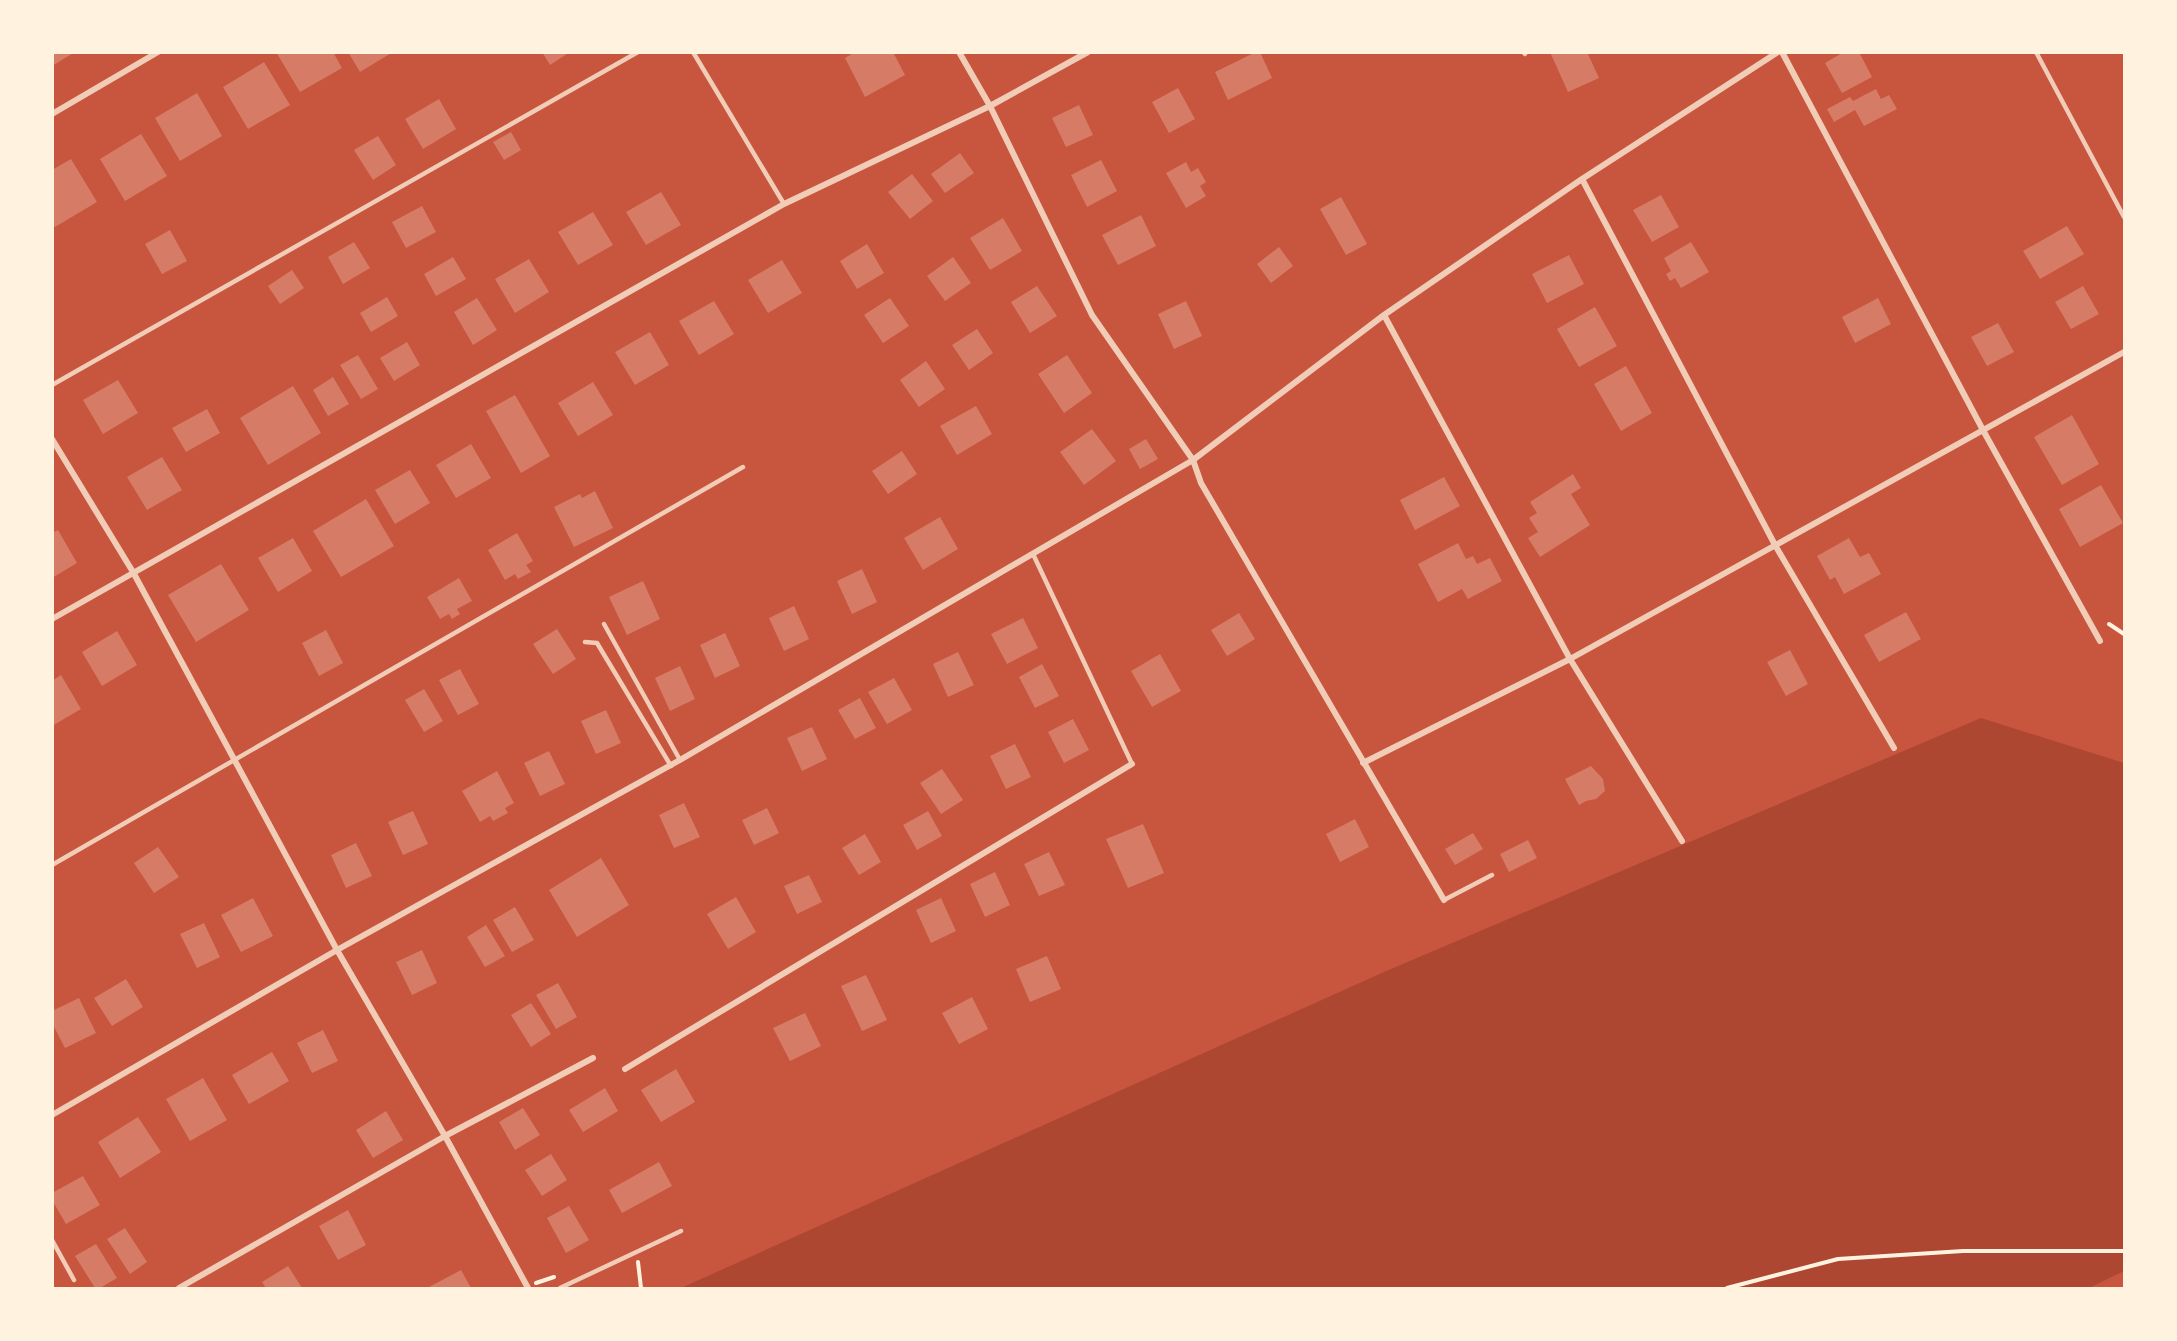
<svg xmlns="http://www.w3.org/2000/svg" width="2177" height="1341" viewBox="0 0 2177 1341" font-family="'Exo 2',sans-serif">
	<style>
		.green { fill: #ae4732 }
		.building { fill: #d67c66 }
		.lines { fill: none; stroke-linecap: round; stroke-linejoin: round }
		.path { stroke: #fff3e0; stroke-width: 4 }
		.service { stroke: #f1ccb7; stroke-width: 4.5 }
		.minor { stroke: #f1ccb7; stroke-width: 6 }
	</style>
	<rect width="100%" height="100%" fill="#c8553d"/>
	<path class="green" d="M1981,718L2124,763V1271L2089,1288H681L1384,972Z"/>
	<path class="building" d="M52,52H75L52,66Z
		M276,52H333L342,68L300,92Z
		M348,52H393L360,72Z
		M542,52H570L550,65Z
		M855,52H893L905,75L865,97L845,58Z
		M1256,52H1260L1272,78L1228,100L1215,72Z
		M1550,52H1587L1599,78L1568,92Z
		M1844,52H1859L1872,77L1842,93L1825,63Z
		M264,62L290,105L248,129L223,87Z
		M1178,88L1195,119L1169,133L1152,102Z
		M1876,89L1881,99L1889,95L1897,109L1864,126L1855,110L1834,122L1827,109L1850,97L1853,101Z
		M197,93L222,136L180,161L155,118Z
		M439,99L456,129L423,149L405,119Z
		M1079,105L1093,135L1066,147L1052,118Z
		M511,132L521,150L504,160L493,142Z
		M141,134L167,176L125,201L100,159Z
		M378,136L396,165L373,180L354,150Z
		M960,153L974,173L945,193L931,174Z
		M71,159L97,202L55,227L52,223V170Z
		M1101,160L1117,191L1087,207L1071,175Z
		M1186,162L1191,172L1198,168L1206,182L1200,186L1206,196L1186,208L1166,173Z
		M912,174L933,201L910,219L888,192Z
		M661,192L681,225L646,245L626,212Z
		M1661,195L1679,227L1652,242L1633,210Z
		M1341,197L1367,244L1346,255L1320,209Z
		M422,206L436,232L406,248L392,222Z
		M593,212L613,245L578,265L558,232Z
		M1141,215L1156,246L1118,265L1102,235Z
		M1003,218L1022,251L990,270L970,238Z
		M2067,226L2084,254L2040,279L2023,251Z
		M170,230L187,261L162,274L145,244Z
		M354,242L370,268L343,284L328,257Z
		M1691,242L1709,272L1681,288L1675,278L1670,281L1666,274L1671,271L1664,258Z
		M867,244L884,273L857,289L840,261Z
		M1279,247L1293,266L1271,283L1257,264Z
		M1569,255L1584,284L1547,303L1532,274Z
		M453,257L466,279L436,296L424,274Z
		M953,257L971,283L945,301L927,276Z
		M529,259L549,292L515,313L495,279Z
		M782,260L802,293L768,313L748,280Z
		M292,270L304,288L280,304L268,286Z
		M1037,286L1057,316L1030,333L1011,302Z
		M2083,286L2099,314L2071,329L2055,302Z
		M387,297L398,316L371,332L360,313Z
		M477,298L497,330L473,345L454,312Z
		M890,298L909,326L883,343L864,315Z
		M1878,298L1891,324L1855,343L1842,317Z
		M714,301L734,334L699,355L679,321Z
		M1186,301L1202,336L1174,349L1158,314Z
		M1595,307L1617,346L1579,367L1557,329Z
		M1998,323L2014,352L1987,366L1971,337Z
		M977,329L993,353L969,370L952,345Z
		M650,332L669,365L635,385L615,352Z
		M407,342L420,365L394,381L380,358Z
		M358,355L378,389L361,399L340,365Z
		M1067,355L1092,393L1064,413L1038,374Z
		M926,361L945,389L919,407L900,380Z
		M1626,366L1652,413L1621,431L1594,384Z
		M333,377L349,404L328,416L313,390Z
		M118,380L138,413L103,434L83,400Z
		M593,382L613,415L578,436L558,403Z
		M293,386L321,433L268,465L240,418Z
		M515,395L550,456L521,473L486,411Z
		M976,406L992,434L957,455L940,426Z
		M207,409L220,433L186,452L172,428Z
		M2072,415L2099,464L2062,485L2034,437Z
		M1092,429L1116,461L1084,485L1060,452Z
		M1146,439L1158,459L1140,469L1129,449Z
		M471,444L491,478L456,498L436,465Z
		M902,451L917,474L888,494L872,471Z
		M162,457L182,490L147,510L127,477Z
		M410,470L430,503L395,524L375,490Z
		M1573,474L1581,488L1571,494L1590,525L1540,557L1528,538L1538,532L1529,518L1537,513L1530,502Z
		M1444,477L1460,506L1415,530L1400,500Z
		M2101,485L2123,523L2080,547L2059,509Z
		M595,491L613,528L574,547L554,507L580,494L582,498Z
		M366,499L394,546L341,577L313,531Z
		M940,517L958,549L923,570L904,538Z
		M58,530L77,563L52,578V533Z
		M517,533L533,561L526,565L531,572L518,579L515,574L505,580L488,550Z
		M293,538L312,571L278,592L258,558Z
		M1849,538L1860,557L1869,553L1881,574L1844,594L1835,577L1830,580L1817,556Z
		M1458,543L1466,559L1473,556L1477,564L1490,558L1502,581L1468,599L1462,589L1438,602L1418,564Z
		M221,564L249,610L196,642L168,595Z
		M862,569L877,602L852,614L837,581Z
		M459,578L472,601L457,609L460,614L452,619L449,614L440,619L427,597Z
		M643,581L660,619L627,635L609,597Z
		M794,606L809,639L784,651L769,618Z
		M1906,612L1921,639L1879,662L1864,635Z
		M1239,613L1255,639L1227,656L1211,630Z
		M1023,618L1038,648L1007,664L991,634Z
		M557,629L576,659L553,674L533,644Z
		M326,630L343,663L319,676L302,643Z
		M117,631L137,665L102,686L82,652Z
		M725,633L740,666L715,678L700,645Z
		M1790,650L1808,684L1786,696L1767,662Z
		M958,652L974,685L948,697L933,664Z
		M1160,654L1181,691L1152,707L1131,671Z
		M1042,664L1059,696L1035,708L1019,677Z
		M680,666L695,699L670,711L655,678Z
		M460,669L479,704L458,715L439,680Z
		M61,675L81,709L52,726V681Z
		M894,678L912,710L887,724L868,692Z
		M424,689L443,721L424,732L405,700Z
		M860,698L876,728L855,739L838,710Z
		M606,710L621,743L596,754L581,721Z
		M1073,719L1089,750L1064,763L1048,732Z
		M812,727L827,759L802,771L787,738Z
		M1015,744L1031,777L1006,789L990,756Z
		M549,751L565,784L540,796L524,763Z
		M1591,766L1603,779L1605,791L1596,799L1586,801L1579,805L1565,779Z
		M942,769L963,800L941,814L920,783Z
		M497,771L514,803L505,808L508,813L493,821L490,816L480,822L462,791Z
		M684,803L700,837L674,848L659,815Z
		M767,808L779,833L754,845L742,820Z
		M413,811L428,844L403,855L388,822Z
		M928,811L942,836L917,850L903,825Z
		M1355,819L1369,847L1340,862L1326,834Z
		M1143,824L1164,873L1128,888L1106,839Z
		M1473,833L1483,849L1455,865L1445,849Z
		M865,834L881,862L859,875L842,848Z
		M1528,840L1537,858L1509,872L1500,854Z
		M356,843L372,876L346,888L331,855Z
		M158,847L179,877L154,893L134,863Z
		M1049,852L1065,885L1039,896L1024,864Z
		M601,858L629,905L577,937L549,890Z
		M995,872L1010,905L985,917L970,884Z
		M809,875L822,902L797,914L784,886Z
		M736,897L756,932L728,949L707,914Z
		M253,898L273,936L241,952L221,915Z
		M941,898L956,931L931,943L916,910Z
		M515,907L534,940L512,952L493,920Z
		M204,923L220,957L197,968L180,934Z
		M486,925L505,956L485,967L467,937Z
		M422,950L437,983L412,995L396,962Z
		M1047,956L1061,989L1030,1002L1016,969Z
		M866,975L887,1020L862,1031L841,986Z
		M126,979L143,1007L112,1026L94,998Z
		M558,983L577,1017L556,1029L536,995Z
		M972,997L988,1029L959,1044L942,1013Z
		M79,998L96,1033L65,1048L52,1023V1011Z
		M531,1003L551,1034L531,1047L511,1015Z
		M805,1013L821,1046L790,1061L773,1028Z
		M323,1030L338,1061L312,1073L297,1043Z
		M272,1052L289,1081L249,1104L232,1075Z
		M676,1069L695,1102L661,1122L641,1090Z
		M203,1078L227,1120L190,1141L166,1099Z
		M605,1088L618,1111L583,1132L569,1110Z
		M523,1108L540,1135L515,1150L499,1122Z
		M386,1111L403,1140L373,1158L356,1130Z
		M138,1117L161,1152L120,1178L98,1142Z
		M551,1154L567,1180L542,1196L525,1170Z
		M659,1162L672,1186L622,1213L609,1190Z
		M83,1176L100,1205L66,1224L52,1200V1193Z
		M569,1206L589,1240L566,1253L547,1218Z
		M348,1210L366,1245L338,1260L319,1226Z
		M125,1228L147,1262L130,1274L107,1239Z
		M96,1244L117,1278L100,1288H95L75,1256Z
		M288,1266L302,1288H266L262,1282Z
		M461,1270L471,1288H430L429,1287Z"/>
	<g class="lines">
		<path class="path" d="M2109,624L2124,634
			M638,1262L641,1288
			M536,1283L554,1277
			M1727,1288L1838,1259L1963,1251H2124"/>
		<path class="service" d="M693,52L784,204
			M1523,52L1525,54
			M2036,52L2124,217
			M52,385L638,52
			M1033,554L1132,764
			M604,624L680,760
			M585,642L597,643L671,766
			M52,865L743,467
			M1444,900L1492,875
			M52,1240L74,1280
			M560,1288L681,1231"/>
		<path class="minor" d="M1782,52L1984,432L2100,641
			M52,114L158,52
			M1582,179L1775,545L1894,748
			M1384,315L1570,659L1682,841
			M52,439L133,572L337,950L445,1136L528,1288
			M52,619L784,204L990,106L1088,52
			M1363,763L1570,659L2124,352
			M1444,900L1201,483L1193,460L1384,315L1582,179L1778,52
			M625,1069L1132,764
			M52,1115L337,950L680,760L1193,460L1092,315L990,106L959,52
			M179,1288L445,1136L593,1058"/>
	</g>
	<rect width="2177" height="1341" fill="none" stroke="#fff3e0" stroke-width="108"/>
</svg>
